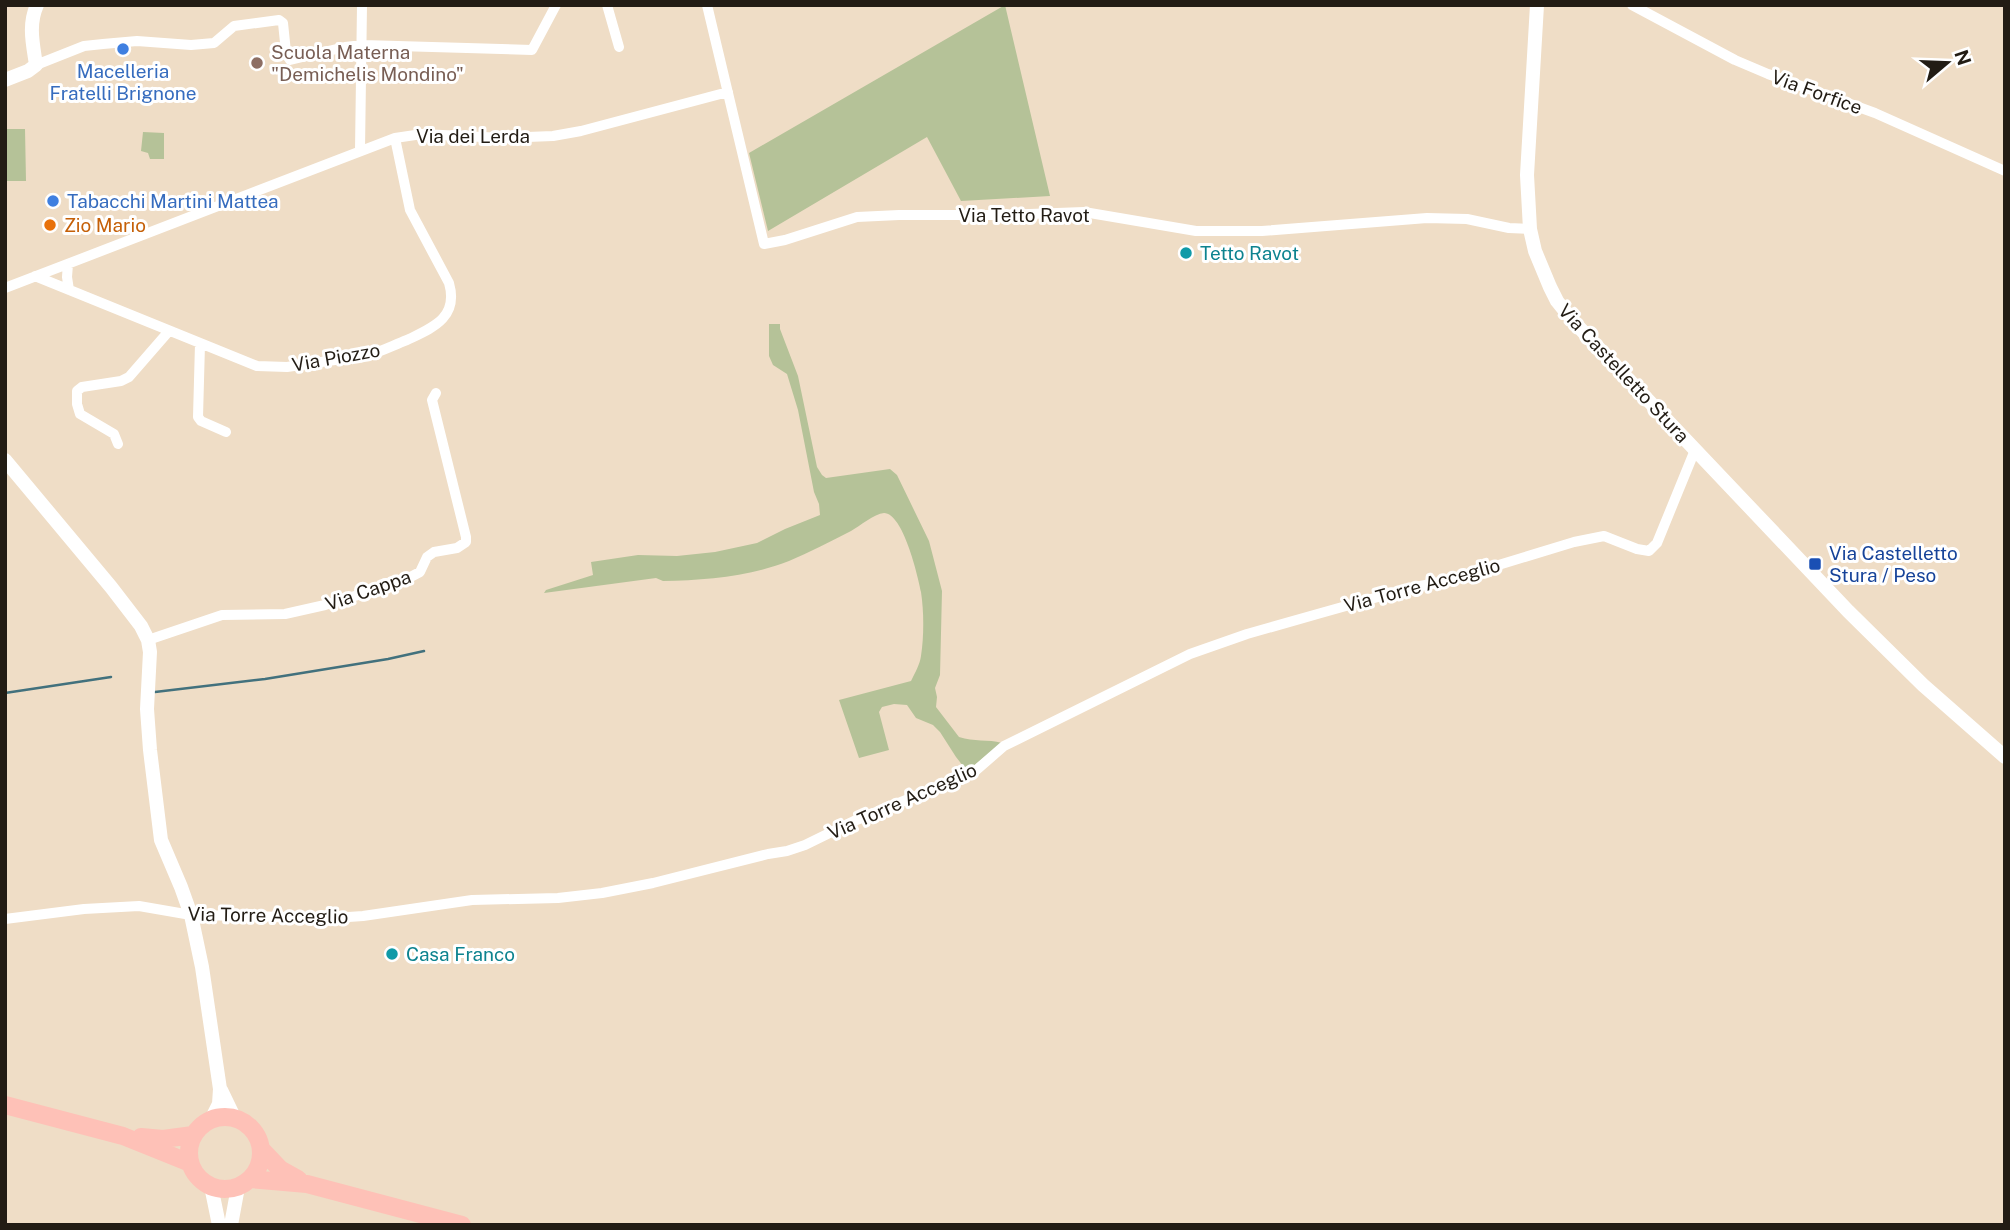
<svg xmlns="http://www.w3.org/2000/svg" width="2010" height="1230" viewBox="0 0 2010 1230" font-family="'Public Sans',sans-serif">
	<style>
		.green { fill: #b5c298 }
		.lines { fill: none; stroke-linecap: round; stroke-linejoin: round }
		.stream { stroke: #42717d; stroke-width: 2.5 }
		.minor { stroke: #fff; stroke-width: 10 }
		.tertiary { stroke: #fff; stroke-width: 14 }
		.primary { stroke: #fec1b7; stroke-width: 18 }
		.shop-dot { fill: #3f7fe0; stroke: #fff; stroke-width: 2.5 }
		.education-dot { fill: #8d6e63; stroke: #fff; stroke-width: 2.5 }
		.food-dot { fill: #e8710a; stroke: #fff; stroke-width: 2.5 }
		.culture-dot { fill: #0f9aa8; stroke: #fff; stroke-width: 2.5 }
		.transit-dot { fill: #1a4fb4; stroke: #fff; stroke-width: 2.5 }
		.labels { text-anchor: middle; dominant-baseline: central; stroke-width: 6; stroke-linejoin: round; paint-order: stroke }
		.education-label { font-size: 19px; fill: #785e54; stroke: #fff; text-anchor: start }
		.shop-label { font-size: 19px; fill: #366cbe; stroke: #fff }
		.street-label { font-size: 19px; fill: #221c14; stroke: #fff }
		.food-label { font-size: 19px; fill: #c56008; stroke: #fff; text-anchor: start }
		.culture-label { font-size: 19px; fill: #0d838f; stroke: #fff; text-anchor: start }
		.transit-label { font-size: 19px; fill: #164399; stroke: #fff; text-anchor: start }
	</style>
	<rect width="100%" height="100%" fill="#efddc6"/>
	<path class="green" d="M1005,5L1050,196L961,201L927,137L768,231L749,153Z
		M5,129H25L26,181H5Z
		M143,132L164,133V159H150L148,153L141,151Z
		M769,324H780V329L798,376L817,467L822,475L826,478L890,469L897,475L929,541L942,591L940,675L935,688L937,697L936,707L959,737C974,742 988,739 1002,743L967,771L956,757L940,732L933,725L916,718L907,705L894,704L882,707L879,712L889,750L859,758L839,700L911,681C915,673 920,664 921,656C924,636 924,612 921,592C918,576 903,513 884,513C874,514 860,526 851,531C831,541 810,552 789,561C748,577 705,580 663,581L656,578L544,593L546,590L593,575L591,562L638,555L677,556L715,552L757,543L785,529L820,515L819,504L814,492L798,410L787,374L773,365L769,356Z"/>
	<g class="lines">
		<path class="stream" d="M155,692L265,679L388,659L424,651
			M5,693L111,677"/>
		<path class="minor" d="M607,5L619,47
			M707,5L764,244L785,240L857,217L899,215H1001L1084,212L1196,231H1262L1427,218L1467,219L1509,228L1530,229
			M1632,5L1735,60L1768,74L1875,113L2005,171
			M36,65L84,46L103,44L137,41L191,45L214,43L234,26L279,20L283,23L286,52L290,60L345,47L363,45L532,50L556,5
			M360,150L362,5
			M68,264L67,277L69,290
			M35,276L257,366L287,367L369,355C382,351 394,345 407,340C432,328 459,318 449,283L410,210L395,138
			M5,288L395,138L422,134L503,138L553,136L581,131L728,92
			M200,344L198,417L201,421L226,432
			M118,444L114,434L80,414L77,404V391L82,387L121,381L129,377L169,331
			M148,640L222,615L285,614L325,605L401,582L420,572L427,557L434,552L457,548L466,542V537L432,400L436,393
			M5,919L84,909L139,906L191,915L334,918L363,916L472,900L558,898L602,893L653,883L768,854L787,851L805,845L854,821L973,773L1004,746L1190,654L1247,634L1321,613L1410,588L1446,581L1574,542L1604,536L1637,549L1649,551L1657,543L1695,450"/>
		<path class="tertiary" d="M1537,5L1527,175L1530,229L1535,251L1550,287L1557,301L1573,321L1848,611L1923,685L2005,757
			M5,80L28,71L36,65C33,44 28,25 37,5
			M5,460L111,587L141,626L148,640L150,652L147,709L150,750L161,840L181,887L191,915L202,967L220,1089L219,1104L212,1118
			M221,1090L234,1117
			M211,1186L219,1225
			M231,1225L238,1187"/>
		<path class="primary" d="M5,1105L123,1136L190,1163
			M189 1153a36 36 0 1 1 72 0a36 36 0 1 1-72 0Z
			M141,1137L163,1139L193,1135
			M261,1149L280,1169L298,1179
			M250,1179L307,1184L462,1225"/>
	</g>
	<g class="shop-dot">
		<circle cx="123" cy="49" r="7"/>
		<circle cx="53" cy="201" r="7"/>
	</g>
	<circle class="education-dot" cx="257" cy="63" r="7"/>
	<circle class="food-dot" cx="50" cy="225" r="7"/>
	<g class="culture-dot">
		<circle cx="1186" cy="253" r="7"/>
		<circle cx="392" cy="954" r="7"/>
	</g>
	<rect class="transit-dot" x="1808" y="557" width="14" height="14" rx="3.5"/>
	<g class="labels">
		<g class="education-label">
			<text x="271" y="52">Scuola Materna<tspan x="271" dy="22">"Demichelis Mondino"</tspan></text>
		</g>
		<g class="shop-label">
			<text x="123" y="71">Macelleria<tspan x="123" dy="22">Fratelli Brignone</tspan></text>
			<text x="67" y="201" text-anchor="start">Tabacchi Martini Mattea</text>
		</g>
		<g class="street-label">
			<text transform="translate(1817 92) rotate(20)">Via Forfice</text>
			<text x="473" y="136">Via dei Lerda</text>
			<text x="1024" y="215">Via Tetto Ravot</text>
			<text transform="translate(336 357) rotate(-10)">Via Piozzo</text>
			<text transform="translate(1624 373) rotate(47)">Via Castelletto Stura</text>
			<text transform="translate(1422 585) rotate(-15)">Via Torre Acceglio</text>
			<text transform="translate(368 590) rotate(-19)">Via Cappa</text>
			<text transform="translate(902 801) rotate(-24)">Via Torre Acceglio</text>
			<text transform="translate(268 915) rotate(1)">Via Torre Acceglio</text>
		</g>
		<g class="food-label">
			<text x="64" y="225">Zio Mario</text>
		</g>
		<g class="culture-label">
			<text x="1200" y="253">Tetto Ravot</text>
			<text x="406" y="954">Casa Franco</text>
		</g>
		<g class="transit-label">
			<text x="1829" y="553">Via Castelletto<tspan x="1829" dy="22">Stura / Peso</tspan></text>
		</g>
	</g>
	<rect width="2010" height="1230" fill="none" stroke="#221c14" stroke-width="14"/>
	<g transform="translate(1947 63) rotate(71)" stroke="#ffffff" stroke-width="5" paint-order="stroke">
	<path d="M0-5L12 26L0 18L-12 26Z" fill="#221c14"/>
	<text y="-10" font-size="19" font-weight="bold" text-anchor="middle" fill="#221c14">N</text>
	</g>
</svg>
